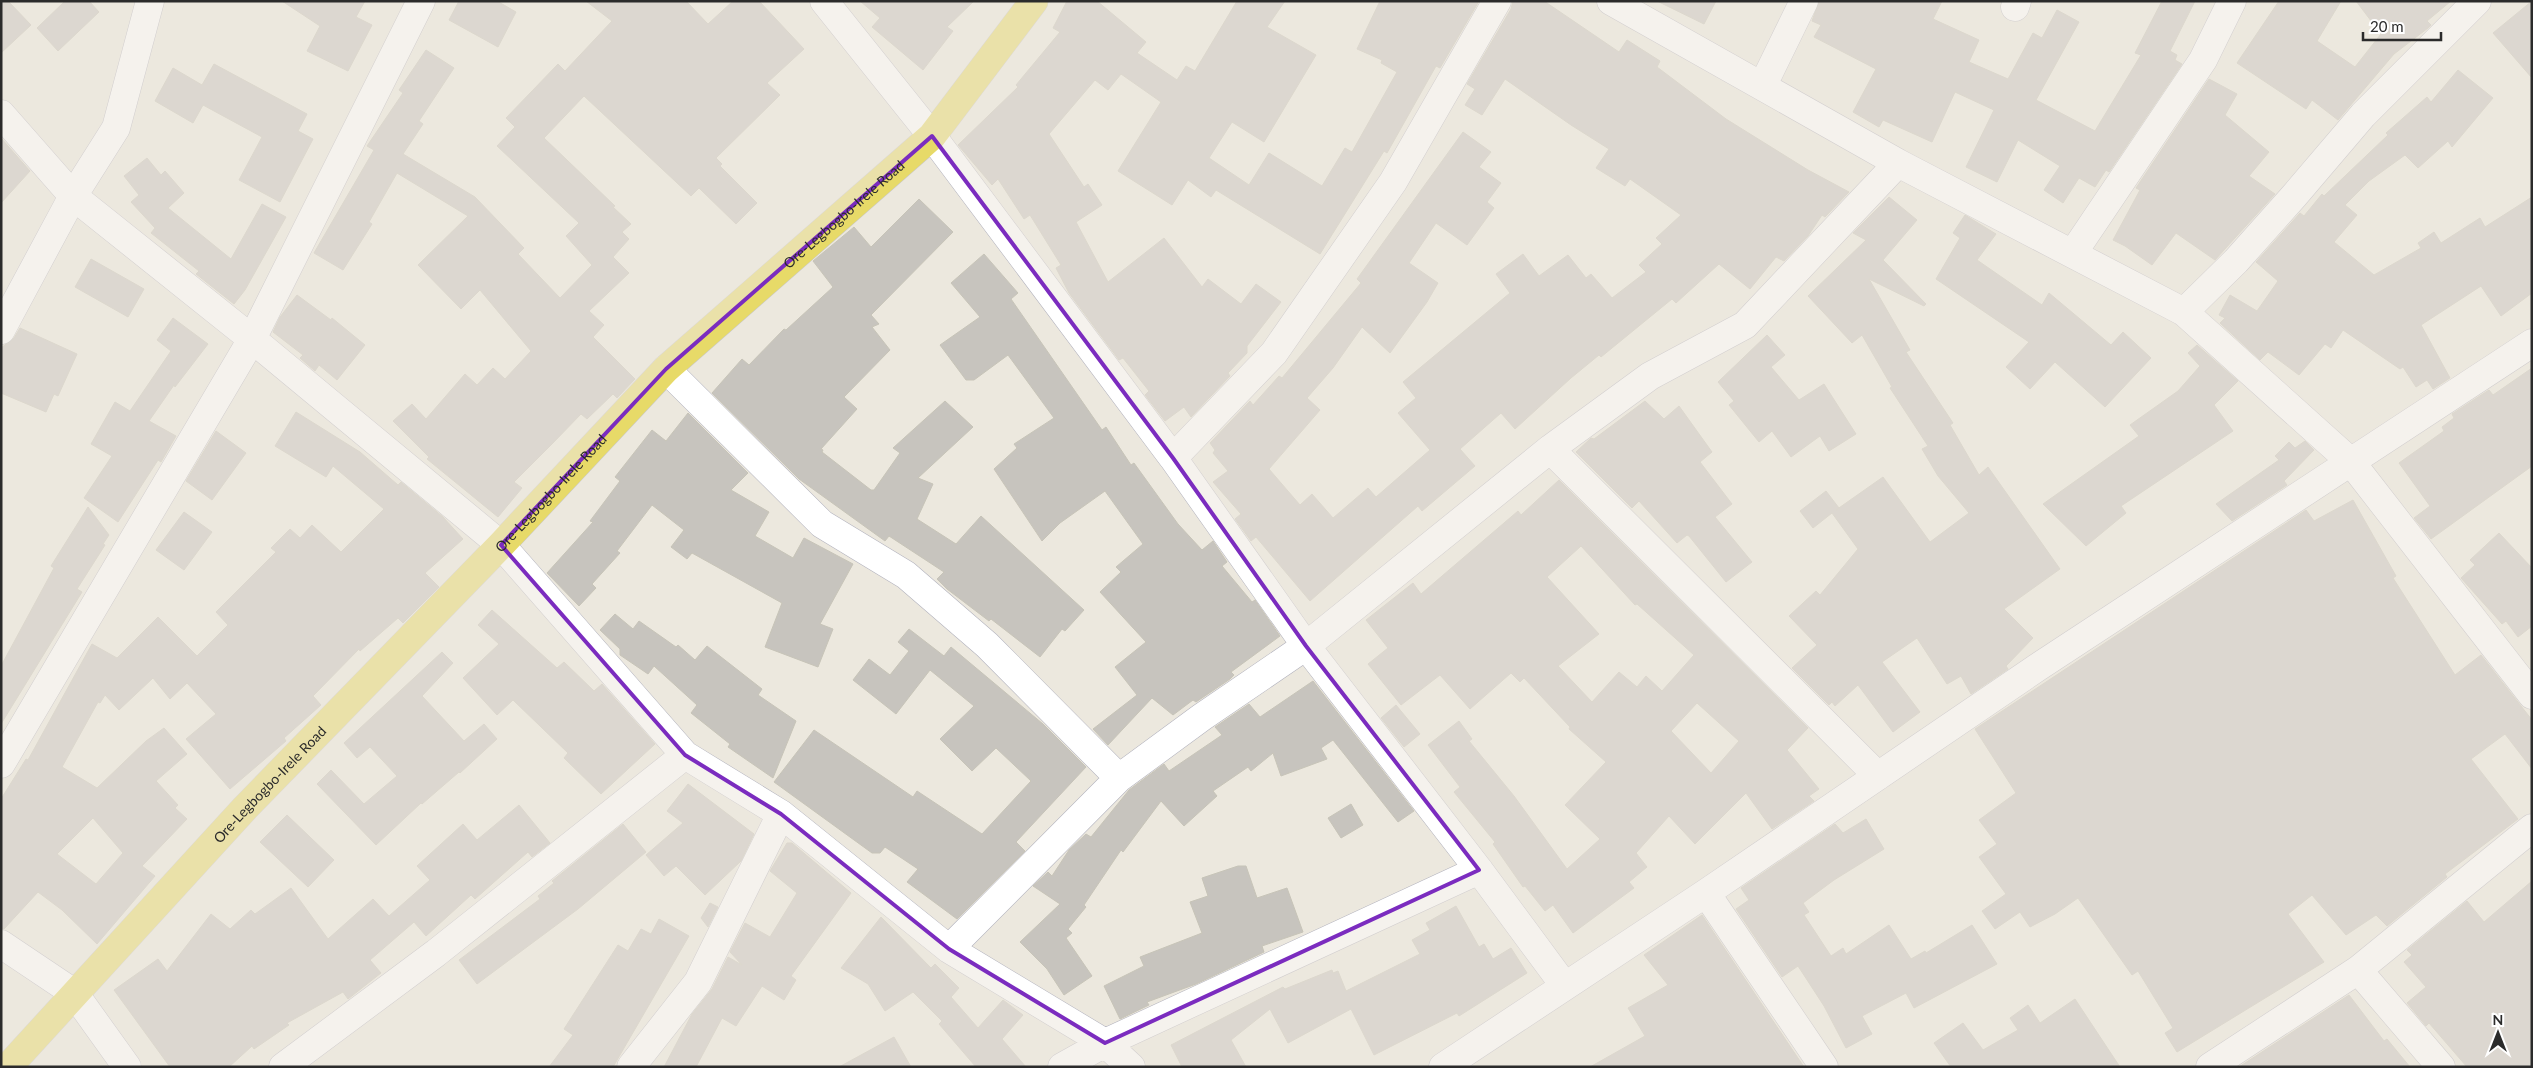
<svg xmlns="http://www.w3.org/2000/svg" width="2533" height="1068" viewBox="0 0 2533 1068" font-family="Lato,sans-serif">
	<style>
		.building { fill: #c7c4be; stroke: #c7c4b8; fill-rule: evenodd }
		.lines { fill: none; stroke-linecap: round; stroke-linejoin: round }
		.minor-casing { stroke: #b2b2bd; stroke-width: 29 }
		.major-casing { stroke: #c8c8c8; stroke-width: 29 }
		.minor { stroke: #fff; stroke-width: 28 }
		.major { stroke: #e7da68; stroke-width: 28 }
		.marked { fill: none; stroke: #7b2cbf; stroke-width: 4; stroke-linejoin: round }
		.labels { text-anchor: middle; dominant-baseline: central; stroke-width: 5; stroke-linejoin: round; paint-order: stroke }
		.street-label { font-size: 14px; fill: #2b2b2b; stroke: #fff }
	</style>
	<rect width="100%" height="100%" fill="#ece8de"/>
	<path class="building" d="M1,1H8L31,25L1,53Z
		M65,1H89L99,12L58,51L37,28Z
		M282,1H365L356,17L372,25L348,71L307,51L320,26Z
		M459,1H497L516,12L498,47L449,20Z
		M586,1H686L708,24L733,1H759L804,49L767,83L780,95L716,158L722,164L720,166L757,203L736,224L699,188L691,196L584,96L544,138L615,206L613,207L631,224L622,232L629,239L613,257L629,273L589,311L604,325L593,337L635,379L617,398L613,394L587,419L581,414L552,444L514,482L522,488L498,517L427,459L429,457L393,421L412,404L426,419L465,374L477,385L493,368L505,379L531,351L480,290L461,309L418,265L468,216L397,173L369,222L372,224L343,270L314,253L374,150L367,146L403,93L399,90L426,50L454,68L419,121L423,124L403,154L475,197L524,248L518,254L560,298L592,265L566,236L579,223L497,146L515,127L506,118L558,64L565,71L612,21Z
		M860,1H974L947,27L953,31L923,70L872,27L880,18Z
		M1067,1H1097L1146,42L1137,53L1177,80L1186,66L1195,71L1237,1H1285L1267,27L1316,55L1264,142L1232,122L1209,158L1249,185L1269,153L1322,186L1345,148L1352,152L1397,72L1381,63L1382,60L1357,49L1380,1H1479L1440,68L1436,66L1387,153L1384,151L1320,254L1216,190L1211,197L1188,180L1172,205L1118,171L1161,102L1121,74L1108,90L1095,80L1049,134L1084,187L1088,184L1102,205L1076,222L1108,282L1164,238L1202,287L1208,279L1241,304L1256,284L1281,302L1247,346V353L1228,373L1230,376L1191,417L1184,407L1165,421L1145,395L1149,391L1123,358L1119,360L1069,293L1056,268L1061,265L1030,215L1024,219L998,179L992,185L958,145L1018,87L1016,85L1060,32L1053,28Z
		M1513,1H1544L1619,52L1627,40L1660,61L1657,67L1726,119L1808,170L1849,192L1825,217L1822,215L1808,236L1784,261L1776,257L1750,289L1719,264L1676,303L1672,299L1601,357L1599,355L1571,378L1515,429L1501,413L1460,449L1475,466L1422,511L1418,506L1310,601L1256,537L1251,541L1235,519L1241,514L1213,482L1228,471L1213,453L1215,450L1210,443L1250,401L1253,405L1279,376L1282,378L1361,283L1357,279L1463,132L1491,152L1479,167L1501,183L1487,202L1494,208L1467,245L1436,223L1409,263L1438,283L1427,302L1390,353L1362,327L1333,368L1307,398L1320,410L1269,469L1300,505L1312,494L1333,518L1368,488L1376,497L1430,450L1398,413L1416,398L1403,382L1510,293L1496,274L1523,254L1539,276L1568,255L1586,278L1591,274L1612,298L1646,272L1639,265L1662,244L1656,238L1681,215L1630,179L1625,186L1596,168L1609,149L1571,125L1505,79L1482,115L1465,105L1475,89L1467,84L1511,9Z
		M1657,1H1716L1704,24Z
		M1819,1H1942L1933,19L1979,40L1969,62L2008,79L2033,33L2042,38L2057,10L2079,22L2036,100L2095,131L2141,55L2135,53L2162,1H2195L2170,51L2177,55L2175,60L2182,64L2109,172L2106,170L2095,187L2079,178L2063,203L2044,190L2060,166L2018,140L1997,182L1966,167L1994,110L1955,92L1932,142L1883,120L1879,127L1853,112L1876,69L1814,37L1821,25L1812,21Z
		M2279,1H2341L2317,41L2355,67L2381,34L2356,1H2451L2427,21L2431,25L2428,28L2394,54L2338,120L2312,100L2306,109L2237,63Z
		M2532,1V78L2493,33Z
		M214,64L307,114L298,131L313,139L280,202L239,180L262,137L203,105L193,123L155,101L173,68L202,85Z
		M2458,70L2493,98L2452,147L2448,141L2418,168L2405,155L2369,181L2345,205L2357,215L2334,242L2374,275L2421,248L2418,243L2434,232L2441,243L2480,218L2485,227L2532,197V293L2501,316L2481,286L2421,325L2450,378L2433,389L2427,380L2416,387L2403,367L2400,369L2343,330L2331,348L2325,344L2299,375L2268,352L2260,360L2220,323L2225,318L2219,315L2230,295L2257,311L2278,281L2256,262L2300,213L2304,216L2322,194L2324,196L2388,135L2386,133L2427,97L2431,102Z
		M2209,79L2237,94L2225,115L2269,152L2249,176L2275,194L2215,260L2176,233L2152,265L2125,246L2113,240L2140,190L2136,188Z
		M1,138L30,171L1,203Z
		M147,158L161,175L165,171L184,193L168,208L231,259L262,204L286,217L245,290L234,304L196,274L199,271L151,233L155,228L131,202L139,195L124,176Z
		M1889,197L1917,220L1883,260L1926,304L1924,306L1869,279L1910,350L1906,352L1953,423L1950,425L1979,475L1988,467L2060,569L2004,609L2033,638L2006,666L2008,669L1971,694L1961,676L1947,684L1917,638L1882,662L1920,712L1893,732L1858,685L1835,706L1832,702L1829,705L1792,668L1817,645L1789,616L1816,591L1820,595L1858,549L1832,513L1813,528L1800,511L1826,491L1839,508L1836,510L1883,477L1930,542L1969,513L1938,476L1922,449L1928,446L1890,388L1892,387L1862,335L1852,343L1808,296L1866,240L1853,233Z
		M919,199L953,232L871,315L879,324L872,327L890,350L844,397L857,409L821,449L823,450L822,452L871,490H874L900,453L893,448L945,401L973,427L918,478L933,484L917,519L956,544L981,516L1084,610L1065,631L1062,629L1040,657L991,619L989,621L947,589L937,579L944,572L889,536L885,541L799,479L712,393L742,359L749,365L784,329L786,330L833,287L813,261L854,227L871,247Z
		M1965,215L1996,234L1977,260L2042,305L2049,293L2111,345L2123,332L2151,358L2105,407L2055,362L2030,389L2006,367L2029,342L1936,279L1960,238L1953,233Z
		M984,254L1018,293L1011,299L1102,430L1106,427L1131,465L1134,463L1178,524L1202,550L1213,541L1227,562L1222,566L1252,602L1255,600L1280,636L1231,672L1234,675L1230,679L1196,702L1193,700L1173,715L1152,698L1108,745L1093,729L1137,695L1115,667L1146,642L1100,592L1121,572L1116,567L1143,544L1105,491L1060,523L1042,541L994,469L1017,448L1014,444L1054,418L1008,355L974,380H966L940,345L980,317L951,283Z
		M91,259L144,289L128,317L75,287Z
		M297,295L331,320L332,318L365,345L337,380L319,365L315,371L300,358L303,355L273,332L280,317Z
		M173,318L208,344L175,387L174,385L149,421L176,436L161,462L158,460L118,522L84,498L112,456L91,444L115,402L130,411L171,351L157,340Z
		M20,328L77,354L58,396L54,394L46,412L1,393V348L14,338Z
		M1767,335L1785,355L1771,367L1799,400L1824,384L1856,434L1829,451L1820,436L1791,457L1772,431L1759,442L1729,405L1734,401L1718,382Z
		M2197,345L2238,381L2214,405L2233,431L2121,506L2126,513L2086,546L2043,504L2139,436L2130,425L2178,391L2200,366L2188,353Z
		M2532,368V466L2431,539L2414,518L2430,506L2399,463L2444,431L2442,427L2454,418L2452,414L2489,390L2493,395Z
		M1645,401L1664,419L1679,406L1712,452L1700,462L1732,504L1715,517L1752,562L1726,582L1689,536L1687,535L1677,543L1639,501L1632,508L1576,452L1591,438L1594,439Z
		M296,412L360,452L398,485L401,482L443,517L463,539L425,573L439,587L403,623L398,618L360,651L359,649L313,696L321,705L284,738L286,741L230,789L186,739L216,714L187,683L170,699L153,678L119,710L105,695L100,703L98,702L62,767L97,788L146,741L164,728L187,754L156,781L178,805L175,808L187,819L142,866L155,876L97,944L62,910L38,892L4,929L1,928V799L26,759L28,760L92,644L117,658L158,617L197,656L228,625L216,612L276,552L271,548L290,529L300,538L312,525L341,552L384,509L333,466L326,477L275,446ZM93,818L123,853L96,884L57,854Z
		M688,413L748,473L731,490L769,512L755,536L793,558L804,538L853,564L820,624L833,629L818,667L765,647L782,603L692,553L687,559L671,547L684,530L652,505L617,551L620,553L592,584L596,588L579,606L547,573L593,522L590,521L620,481L615,477L652,430L666,441Z
		M216,431L246,453L212,500L186,481Z
		M2305,441L2314,450L2284,481L2287,485L2232,521L2216,504L2279,460L2275,456L2289,442L2295,448Z
		M1559,480L1808,728L1787,750L1819,789L1809,796L1814,801L1772,829L1746,793L1695,844L1669,816L1636,853L1647,867L1629,882L1634,888L1573,933L1553,905L1545,911L1525,886L1523,887L1493,844L1495,842L1454,792L1460,787L1428,745L1459,721L1472,739L1469,741L1514,796L1567,869L1600,839L1565,805L1606,762L1569,729L1570,727L1524,678L1520,682L1511,673L1470,709L1440,675L1401,705L1368,664L1388,648L1366,620L1413,583L1421,594L1518,511L1521,515ZM1581,546L1635,605L1637,604L1694,655L1662,691L1646,676L1637,687L1619,672L1592,702L1558,666L1599,634L1547,577ZM1697,703L1739,741L1711,773L1671,731Z
		M2353,500L2396,576L2393,578L2455,675L2481,655L2532,720V769L2505,734L2471,759L2518,819L2445,874L2447,877L2387,926L2376,915L2346,935L2312,895L2288,914L2324,962L2177,1052L2165,1033L2173,1028L2138,971L2132,975L2078,898L2055,914L2030,927L2020,912L1995,929L1982,911L2006,894L1979,857L1997,844L1979,820L2016,793L1975,729L2306,510L2314,521Z
		M88,507L109,535L103,544L105,545L77,589L82,592L1,724V666L54,568L51,566Z
		M184,512L212,532L184,570L156,550Z
		M2499,533L2532,568V626L2518,637L2506,621L2502,624L2461,578L2475,565L2470,560Z
		M492,610L557,668L564,662L594,691L602,684L655,744L601,794L564,758L568,753L513,700L497,715L463,678L499,644L478,625Z
		M615,614L633,629L639,621L676,647L678,645L695,660L707,646L762,689L758,695L796,721L773,778L728,747L730,744L691,713L697,705L654,666L648,674L620,655V649L600,630Z
		M909,629L944,656L951,647L1043,724L1086,767L1016,842L1025,851L957,919L907,882L918,869L885,847L880,853H872L774,782L814,730L913,797L917,791L982,834L1031,781L996,748L972,771L940,739L974,706L930,670L896,714L853,680L869,659L890,675L909,651L898,642Z
		M442,652L453,663L422,696L464,741L484,724L497,739L460,773L459,772L422,804L421,803L376,845L317,784L331,770L364,804L397,776L370,747L357,758L344,743Z
		M1313,681L1414,811L1398,822L1333,740L1321,748L1327,759L1281,776L1273,753L1251,771L1248,767L1213,791L1217,796L1184,826L1161,801L1123,852L1121,850L1084,905L1086,907L1068,929L1072,933L1066,938L1092,976L1064,995L1047,969L1020,942L1060,904L1033,886L1048,872L1052,876L1069,850L1086,834L1091,837L1129,790L1164,764L1169,771L1222,735L1215,727L1249,704L1260,717Z
		M1396,705L1420,734L1404,747L1381,718Z
		M688,784L754,834L741,861L705,895L676,866L664,876L646,855L683,823L667,811Z
		M1351,804L1363,825L1341,838L1328,818Z
		M519,805L550,843L532,857L528,852L475,899L471,895L426,936L414,922L370,960L381,973L348,999L343,992L287,1023L289,1025L254,1049L252,1046L229,1067H170L114,990L158,959L167,971L211,914L230,929L251,910L255,914L291,888L328,939L373,899L389,916L430,880L417,866L463,824L477,840Z
		M287,815L334,860L308,887L260,842Z
		M1866,819L1884,849L1834,880L1803,903L1809,912L1804,915L1831,956L1843,948L1846,954L1889,925L1911,959L1925,951L1926,953L1972,925L1997,964L1914,1008L1906,993L1862,1016L1872,1034L1846,1048L1824,1006L1798,966L1782,977L1736,909L1749,900L1741,888L1835,824L1843,833Z
		M623,824L646,852L578,909L477,984L459,960L540,899L538,896L554,883L552,881Z
		M787,843H792L851,893L791,976L796,980L784,1000L762,986L736,1026L722,1018L696,1067H664L692,1014L712,989L728,957L742,965L730,952L745,923L770,937L797,893L770,871Z
		M1238,866H1246L1257,898L1287,888L1303,932L1262,946L1264,952L1196,984L1147,1002L1149,1005L1120,1019L1104,986L1144,966L1140,957L1202,933L1190,902L1208,896L1202,878Z
		M2532,881V1067H2467L2429,1023L2426,1026L2407,1003L2426,987L2404,962L2412,955L2407,950L2467,901L2484,922Z
		M710,903L718,907L708,927L701,918Z
		M1456,906L1479,947L1484,944L1493,959L1511,948L1527,973L1459,1016L1457,1013L1374,1055L1351,1009L1288,1043L1270,1009L1231,1040L1246,1067H1182L1171,1045L1283,987L1285,989L1332,970L1333,973L1338,971L1346,991L1420,954L1412,940L1430,930L1426,923Z
		M1702,915L1804,1067H1590L1645,1036L1628,1008L1668,985L1644,955Z
		M881,917L931,968L935,964L959,988L951,997L978,1028L1003,1000L1023,1015L1002,1039L1026,1067H976L939,1024L942,1021L913,992L885,1011L868,984L841,968Z
		M659,919L689,936L613,1067H549L573,1035L564,1029L618,945L628,951L641,929L651,934Z
		M2349,995L2384,1041L2387,1039L2410,1067H2239Z
		M2075,999L2120,1067H1951L1934,1043L1963,1023L1983,1050L2018,1030L2010,1018L2028,1005L2040,1023Z
		M894,1037L911,1067H839Z"/>
	<g class="lines">
		<g class="minor-casing">
			<path id="minor" d="M824,1L932,136L1173,458L1306,646L1479,870L1564,985
				M1611,1L1898,163L2184,312L2351,462L2532,695
				M2015,7L2017,1
				M1763,85L1804,1
				M1,114L73,196L252,339L501,545L685,755L781,814L949,949L1105,1043L1131,1067
				M2073,253L2203,60L2232,1
				M2184,312L2236,261L2294,196L2363,115L2477,1
				M1,330L73,196L116,128L150,1
				M666,369L822,524L906,575L987,645L1119,778
				M1550,449L1878,776
				M1173,458L1274,353L1393,182L1497,1
				M1,764L252,339L421,1
				M1706,893L1824,1067
				M1,944L74,993L127,1067
				M949,949L1119,778L1202,717L1306,646L1550,449L1650,376L1745,325L1898,163
				M2358,970L2441,1067
				M283,1067L436,953L685,755
				M631,1067L698,982L781,814
				M1062,1067L1105,1043L1479,870
				M1443,1067L1706,893L2038,667L2532,343
				M2210,1067L2358,970L2532,828"/>
		</g>
		<g class="major-casing">
			<g id="major">
				<path id="s1" d="M8,1067L245,808L501,545L666,369L932,136L1034,1"/>
			</g>
		</g>
		<use href="#minor" class="minor"/>
		<use href="#major" class="major"/>
	</g>
	<path d="M0 0H2533V1068H0ZM932,136L1173,458L1306,646L1479,870L1105,1043L949,949L781,814L685,755L501,545L666,369Z" fill="#ece8de" fill-opacity=".55" fill-rule="evenodd"/>
	<path class="marked" d="M932,136L1173,458L1306,646L1479,870L1105,1043L949,949L781,814L685,755L501,545L666,369Z"/>
	<g class="labels">
		<g class="street-label">
			<text stroke="none"><textPath href="#s1" startOffset="1195">Ore-Legbogbo-Irele Road</textPath></text>
			<text stroke="none"><textPath href="#s1" startOffset="790">Ore-Legbogbo-Irele Road</textPath></text>
			<text stroke="none"><textPath href="#s1" startOffset="385">Ore-Legbogbo-Irele Road</textPath></text>
		</g>
	</g>
	<rect width="2533" height="1068" fill="none" stroke="#2b2b2b" stroke-width="5"/>
	<g transform="translate(2498 1033)" stroke="#ffffff" stroke-width="4" paint-order="stroke">
	<path d="M0-4L9 19L0 12L-9 19Z" fill="#2b2b2b"/>
	<text y="-8" font-size="14" font-weight="bold" text-anchor="middle" fill="#2b2b2b">N</text>
	</g>
	<path d="M2363 32v8h78v-8" fill="none" stroke="#2b2b2b" stroke-width="2.5"/>
	<text x="2370" y="32" font-size="15" fill="#2b2b2b" stroke="#ffffff" stroke-width="4" paint-order="stroke">20 m</text>
</svg>
